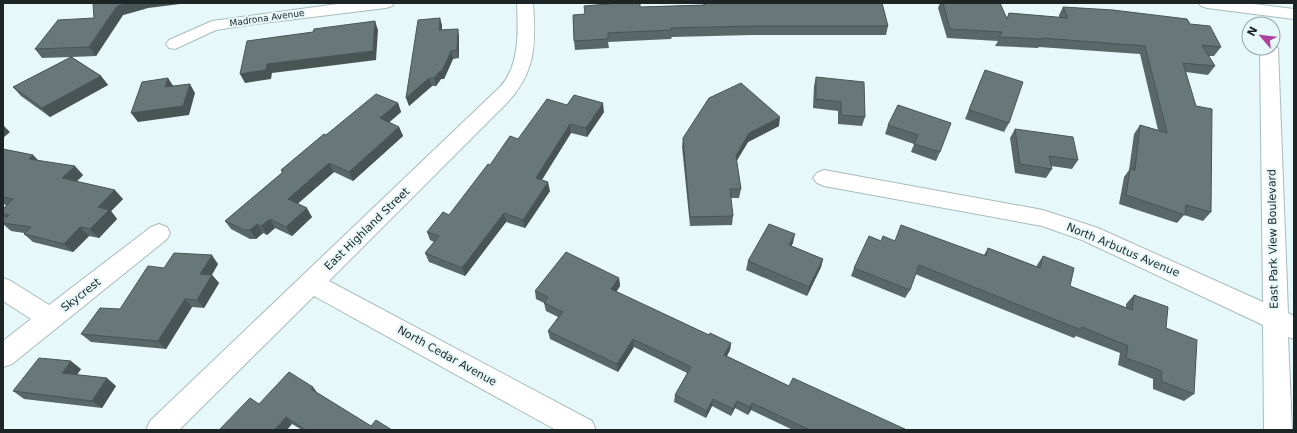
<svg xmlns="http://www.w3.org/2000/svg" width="1297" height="433" viewBox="0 0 1297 433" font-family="'DejaVu Sans',sans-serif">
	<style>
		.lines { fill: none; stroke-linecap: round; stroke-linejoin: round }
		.street-casing { stroke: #a9bbbc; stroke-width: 2 }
		.street { fill: #fff; fill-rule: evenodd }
		.wall { fill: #596768 }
		.shaded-wall { fill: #495455 }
		.building { fill: #687879; stroke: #495455 }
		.labels { text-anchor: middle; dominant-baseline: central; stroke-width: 4; stroke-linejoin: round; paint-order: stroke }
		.far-street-label { font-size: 9px; fill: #1d2425; stroke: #e6f8f9 }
		.street-label { font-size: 11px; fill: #1d2425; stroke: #e6f8f9 }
	</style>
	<rect width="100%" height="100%" fill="#e6f8f9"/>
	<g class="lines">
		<g class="street-casing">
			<path id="street" d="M345,3H394L392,6L386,8L255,24L216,30L175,49L169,48L166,44L169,40L212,21Z
				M517,3H533C536,45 536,73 505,105L329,281L592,421L596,430H556L314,296L179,430H146L150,421L501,86C520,64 518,31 517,3Z
				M1199,3H1246L1294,9V19L1207,8L1201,6Z
				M1273,44L1278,48L1288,313L1294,316V339L1288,337L1292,430H1264L1263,325L1082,240L1042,226L824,186L817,183L813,178L817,173L824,170L1043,210L1098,228L1263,302L1260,48H1273Z
				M159,224L167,227L170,233L167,239L12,364L3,367V341L31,319L3,301V278L11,281L49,305L151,227Z"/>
		</g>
		<use href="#street" class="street"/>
	</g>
	<path class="wall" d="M704,3H882L888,26L886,35H752L672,37L671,39L608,42L609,48L575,50L574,41L585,14L640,7L703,5Z
		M940,3H1000L1007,19L1059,17V15L1063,7L1190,24L1221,47L1214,56H1208L1215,66L1208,75L1186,72L1211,212L1203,221L1184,215L1177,223L1119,204L1124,177L1129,170L1134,134L1140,125L1158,130L1140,54L1039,47L1038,48L995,46L998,41L947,38L938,8Z
		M148,8L123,15L96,56L72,57L101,76L108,85L50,117L21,96L13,87L71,57L42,58L35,49L94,18Z
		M442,25V30L459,36V58L453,59L444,79H441L436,86H432L409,106Z
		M816,77L865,117L862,126L838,124V111L813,108L814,86Z
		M981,79L1009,123L1004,132L965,119Z
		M398,103L401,112L389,122L399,127L403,136L353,181L334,172L297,204L312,217L292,236L275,228L267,235L263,233L256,239H250L231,229L225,221L282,173L281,170L326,135Z
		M567,105L604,112L587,137L571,133L542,180L550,191L525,228L506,222L465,276L429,262L425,253L434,242L430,240L427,232L449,215L490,165L518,139Z
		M898,105L940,152L936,161L911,152L914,144L885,134L888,125Z
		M779,126L748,142L736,162L741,189L739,198H731L733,216L732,225L690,226L682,147L683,138Z
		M1015,129L1078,160L1072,169L1051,166L1052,169L1046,178L1015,173L1010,138Z
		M3,149L33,155L38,160L83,175L76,182L123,199L111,211L117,219L99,238L89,236L73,252L33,242L24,234V233L11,231L3,224V221L5,219L3,217V209L6,205L3,204Z
		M881,241H895L984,255L988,248L1037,267V265L1043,256L1070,286L1126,308V304L1134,295L1166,328L1194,394L1184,401L1153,389V379L1118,365L1120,353L1076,336L1074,338L915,274L910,290L905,298L851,276L854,268Z
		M793,243L791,246L823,259L821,267L807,296L746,270L748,261Z
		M218,264L212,275L219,283L204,308L192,307L166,349L91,342L81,334L120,309Z
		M619,278L620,286L616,292L709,335L731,343L730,350L727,356L789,386L907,430H793L751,410L748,415L735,408L731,416L712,406L706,418L674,402L675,395L687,373L634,347L618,372L550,339L548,331L558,317L546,311L544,303L536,299L535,291Z
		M81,369L77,375L116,386L102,408L24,399L13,391Z
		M318,393L371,426L392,430H302L259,404Z"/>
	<path class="shaded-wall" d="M129,3H188L148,8L123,15L96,56L89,47L117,6Z
		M440,18L442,25L441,38L439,30Z
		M375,21L378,30L376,60L272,73L271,79L245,83L240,74L267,64Z
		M458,29L459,36V58L457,50Z
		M451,51L453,59L444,79H441L436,86L434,78Z
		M101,76L108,85L50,117L42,108Z
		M168,78L174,87H165Z
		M429,78L432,86L409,106L406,98Z
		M190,84L195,93L189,115L138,122L131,113Z
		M398,103L401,112L384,127L380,118Z
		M603,103L604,112L587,137L586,128Z
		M780,117L779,126L748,142L734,165L736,156L749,133Z
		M570,124L571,133L537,187L536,178Z
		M3,125L10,132L3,138Z
		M399,127L403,136L353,181L349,172Z
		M33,155L41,164L29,159Z
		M329,163L334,172L293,208L288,199Z
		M75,166L83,175L71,187L62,178Z
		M548,182L550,191L525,228L523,220Z
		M115,190L123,199L111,211L117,219L99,238L90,229L98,207Z
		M307,208L312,217L292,236L286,227Z
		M504,213L506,222L465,276L462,268Z
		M270,219L275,228L267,235L261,226Z
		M257,224L263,233L256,239L250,230Z
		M80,227L89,236L73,252L64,244Z
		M795,234L793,243L787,254L789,245Z
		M212,255L218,264L207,282L200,274Z
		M823,259L821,267L807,296L809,287Z
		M212,275L219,283L204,308L197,300Z
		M619,278L620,286L612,298L611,289Z
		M185,299L192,307L166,349L158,341Z
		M633,339L634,347L618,372L617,364Z
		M731,343L730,350L723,363L724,355Z
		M71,361L81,369L72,381L62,373Z
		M107,378L116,386L102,408L92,401Z
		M313,387L319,395L311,389Z
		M713,399L712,406L706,418L707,411Z
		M737,401L735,408L731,416L733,409Z
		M752,403L751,410L748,415L750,407Z
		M286,417L292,424L287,430H274Z"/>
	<path class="building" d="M93,3H129L117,6L89,47L35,49L58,20L94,18Z
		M619,3H640V7L705,5V3H882L888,26H754L671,28L672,30L608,33V39L574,41L573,15L585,14L584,6Z
		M943,3H1000L1007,19L1009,13L1068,18L1063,7L1113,10L1187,19L1190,24L1210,26L1221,47L1202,45L1215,66L1183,63L1196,106L1212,109L1211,212L1186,205L1185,215L1126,195L1130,169L1135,170L1140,125L1167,133L1145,46L1042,38L1043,39L999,37L1002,32L950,29Z
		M440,18L439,30L458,29L457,50L451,51L442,71L439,72L434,78H429L406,98L418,20Z
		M375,21L373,51L267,64L266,70L240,74L247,41L313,32L314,29Z
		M71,57L101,76L42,108L13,87Z
		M985,70L1023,82L1009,123L969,110Z
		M816,77L864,82L865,117L841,115V102L816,99Z
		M168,78L165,87L190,84L183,106L131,113L142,82Z
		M741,83L780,117L749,133L736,156L741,189H730L733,216L690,217L683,138L709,98Z
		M376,94L398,103L380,118L399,127L349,172L329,163L288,199L307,208L286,227L270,219L261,226L257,224L250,230H244L225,221L283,172L281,170L324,134L326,135Z
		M574,95L603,103L586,128L570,124L536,178L548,182L523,220L504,213L462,268L425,253L439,236L427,232L443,212L449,215L488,164L490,165L510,136L518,139L547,99L567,105Z
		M898,105L951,123L940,152L914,144L918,135L888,125Z
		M1015,129L1073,137L1078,160L1049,156L1052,169L1020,164Z
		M3,149L33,155L29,159L75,166L62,178L115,190L98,207L109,210L90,229L80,227L64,244L24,234L31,227L3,223V221L9,215L3,214V209L13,199L3,197Z
		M769,224L795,234L789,245L823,259L809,287L748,261Z
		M901,225L986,256L988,248L1040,268L1043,256L1074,268L1070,286L1132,310L1134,295L1168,307L1166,328L1197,340L1194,394L1161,381L1162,371L1126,358L1128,346L1082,327L1081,330L919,265L910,290L854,268L869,236L881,241L883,236L895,241Z
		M566,252L619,278L611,289L709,335L710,333L731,343L724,355L789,386L793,378L907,430H810L752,403L750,407L737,401L733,409L713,399L707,411L675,395L691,367L633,339L617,364L548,331L563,312L544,303L548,297L535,291Z
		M174,253L212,255L200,274L212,275L197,300L185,299L158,341L81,334L100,308L120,309L148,266L164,268Z
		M39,358L71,361L62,373L107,378L92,401L13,391Z
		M289,372L313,387L311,389L371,426L376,420L392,430H306L286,417L274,430H219L250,398L259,404Z"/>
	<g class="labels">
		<g class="far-street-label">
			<text transform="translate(267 18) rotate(-8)">Madrona Avenue</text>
		</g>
		<g class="street-label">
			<text transform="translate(367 229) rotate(-44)">East Highland Street</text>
			<text transform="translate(1273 239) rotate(-91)">East Park View Boulevard</text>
			<text transform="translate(1123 250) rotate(23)">North Arbutus Avenue</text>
			<text transform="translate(81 295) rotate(-38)">Skycrest</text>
			<text transform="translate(447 356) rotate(29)">North Cedar Avenue</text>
		</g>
	</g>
	<rect width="1297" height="433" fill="none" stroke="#1d2425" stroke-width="8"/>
	<g transform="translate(1261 36) rotate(298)"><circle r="19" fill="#e6f8f9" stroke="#96a3a4"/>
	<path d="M0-3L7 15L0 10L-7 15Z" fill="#ae41a0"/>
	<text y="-6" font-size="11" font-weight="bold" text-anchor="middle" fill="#1d2425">N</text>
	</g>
</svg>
